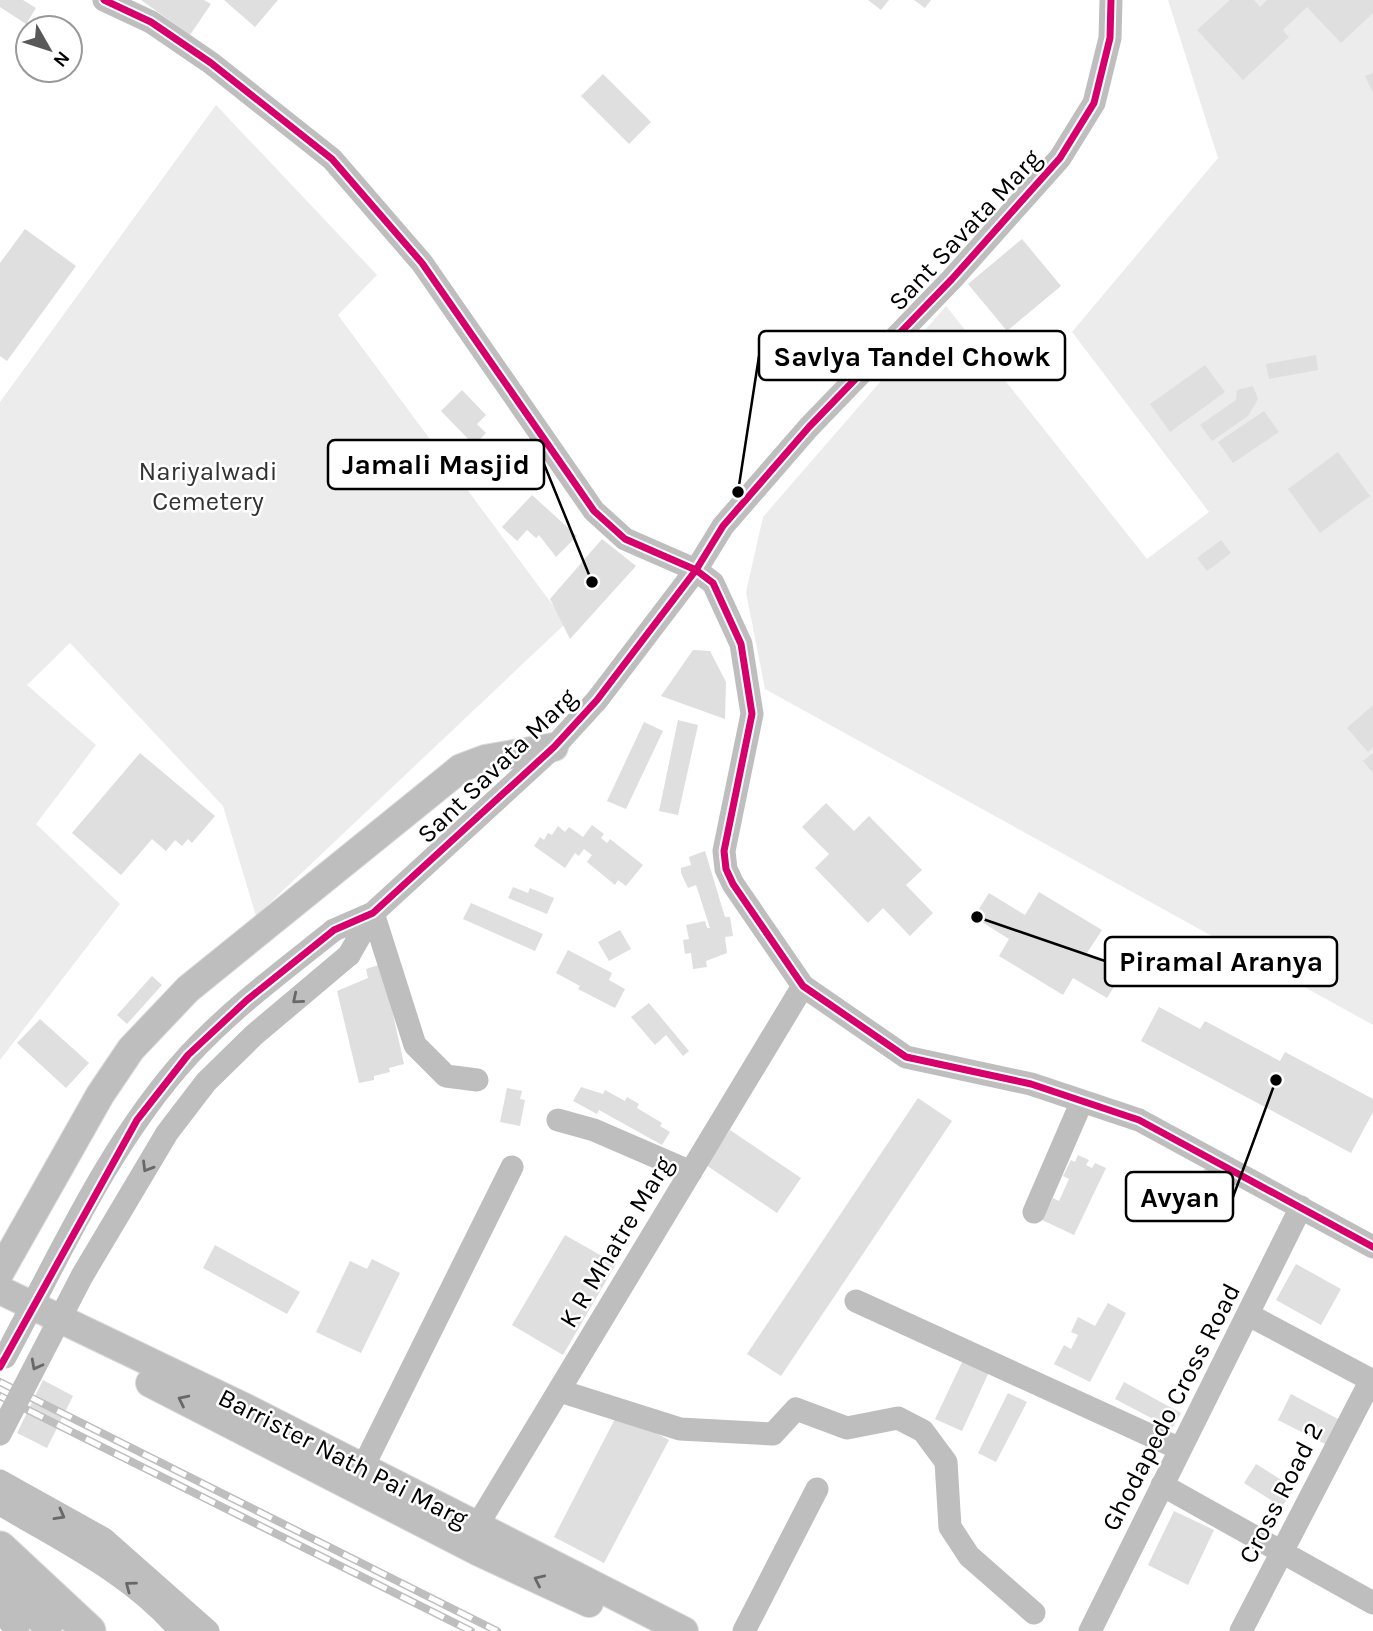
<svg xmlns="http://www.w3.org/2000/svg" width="1373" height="1631" viewBox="0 0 1373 1631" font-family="Karla,sans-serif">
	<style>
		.green { fill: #ececec }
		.building { fill: #dfdfdf }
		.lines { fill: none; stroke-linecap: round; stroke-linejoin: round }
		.major-casing { stroke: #dbdbdb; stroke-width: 30 }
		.highway-casing { stroke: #dbdbdb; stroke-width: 35 }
		.minor { stroke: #bebebe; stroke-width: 23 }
		.major { stroke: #bebebe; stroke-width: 28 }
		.highway { stroke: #bebebe; stroke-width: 33 }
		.rail-casing { stroke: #bebebe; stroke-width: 8 }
		.rail { stroke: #fff; stroke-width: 5; stroke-dasharray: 16; stroke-linecap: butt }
		.minor-bridge { stroke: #bebebe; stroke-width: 23 }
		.cycleway-casing { stroke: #fff; stroke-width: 11 }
		.cycleway { stroke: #d6006c; stroke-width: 7 }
		.oneway { stroke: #686868 }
		.labels { text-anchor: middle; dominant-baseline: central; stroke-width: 5; stroke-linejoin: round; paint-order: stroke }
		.street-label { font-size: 26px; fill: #000; stroke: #fff }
		.park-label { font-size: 26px; fill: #333; stroke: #fff }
		.leader { fill: none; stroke: #000; stroke-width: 2.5 }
		.callout-dot { fill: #000; stroke: #fff; stroke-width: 2.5 }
		.callout { fill: #fff; stroke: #000; stroke-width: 2.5 }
		.callout-label { font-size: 28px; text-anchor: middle; font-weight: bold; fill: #000 }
	</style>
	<rect width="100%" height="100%" fill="#fff"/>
	<path class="green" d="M1168,0H1373V1025L765,689L746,592L763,517L946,306L1147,559L1209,512L1072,332L1218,158Z
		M216,105L377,275L338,315L566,623L256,916L223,806L70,643L27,685L96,745L36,824L120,904L0,1060V402Z"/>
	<path class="building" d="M0,0H23L36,8L26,24L0,7Z
		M141,0H204L211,4L190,35Z
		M224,0H278L255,27Z
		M868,0H889L881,10Z
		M914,0H931L925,8Z
		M1230,0H1254L1260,7L1267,0H1373V13L1341,43L1307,7L1283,30L1289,37L1243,80L1197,30Z
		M1373,73V93L1365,76Z
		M603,74L651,122L629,144L581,96Z
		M25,229L76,266L7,361L0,356V263Z
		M1022,239L1061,286L1007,331L968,284Z
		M1316,355L1318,370L1269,379L1266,364Z
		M1205,365L1225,392L1170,432L1150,404Z
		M1253,386L1258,399L1248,416L1212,441L1200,425L1236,400L1237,390Z
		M462,390L486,415L477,424L486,433L474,445L441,411Z
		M1264,411L1279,432L1233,463L1218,442Z
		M1338,452L1370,496L1320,533L1288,489Z
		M532,495L577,536L556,557L539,535L536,538L527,530L517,541L502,527Z
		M602,539L636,566L570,639L550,599Z
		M1221,540L1231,553L1207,571L1197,558Z
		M693,650L710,651L726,682L725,719L661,696Z
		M1373,705V747L1368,752L1347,728Z
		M678,720L698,725L678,815L659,811Z
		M644,722L663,731L626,809L607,801Z
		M140,753L215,816L192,843L188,839L182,846L175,840L166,851L152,839L121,875L72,833Z
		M1373,753V773L1363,761Z
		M826,803L854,831L869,816L922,870L906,885L933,913L910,936L883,908L868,923L815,868L829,854L802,827Z
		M592,825L604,834L601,838L607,843L610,839L643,865L626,886L618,880L615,885L587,862L592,855L584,849L579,856L575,853L565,868L534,846L540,837L544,840L548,833L552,835L558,826L565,832L569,827L583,837Z
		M705,851L725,917H730L733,936L725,937L727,953L706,961L707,967L693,969L691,953L685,954L683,940L689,939L686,925L705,921L707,928H710L696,885L688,888L681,873V868L691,865L689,857Z
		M513,887L528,893L530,888L554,898L547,914L508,898Z
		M1039,892L1102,930L1087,953L1122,974L1107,998L1073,978L1063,995L999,956L1009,939L974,917L989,893L1025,915Z
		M471,903L543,934L535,951L463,919Z
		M620,930L631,949L609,961L598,942Z
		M568,950L612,973L609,980L625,989L615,1008L578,989L580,986L556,973Z
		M382,964L404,1064L389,1068L390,1072L374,1076V1080L359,1083L337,991L368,978L366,969Z
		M152,976L162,985L127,1024L117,1015Z
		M649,1003L689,1051L683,1056L666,1035L655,1045L631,1017Z
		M1159,1007L1200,1029L1205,1021L1280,1061L1285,1052L1373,1099V1112L1351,1153L1141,1041Z
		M40,1019L89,1063L66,1088L17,1043Z
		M581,1087L603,1094L605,1090L625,1101L627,1097L639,1104L637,1108L662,1123L660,1126L670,1132L662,1145L599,1110L597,1114L573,1101Z
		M507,1088L522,1091L520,1099L525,1100L520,1126L500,1122Z
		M918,1098L952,1121L781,1376L747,1354Z
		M730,1130L801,1178L777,1213L706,1165Z
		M1078,1155L1089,1160L1086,1165L1092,1168L1095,1163L1106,1168L1074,1235L1042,1220L1053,1198L1059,1201L1069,1179L1063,1176L1071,1160L1075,1162Z
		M1206,1167L1221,1179L1210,1193L1217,1198L1212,1204L1216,1206L1210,1214L1206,1211L1199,1220L1178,1204Z
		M565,1235L616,1264L563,1355L512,1325Z
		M215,1245L300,1292L287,1314L203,1268Z
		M372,1259L400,1273L361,1353L316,1332L350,1261L367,1269Z
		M1296,1264L1341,1289L1321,1325L1276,1300Z
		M1108,1303L1126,1313L1090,1382L1054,1364L1064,1345L1071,1349L1078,1335L1071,1332L1078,1317L1095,1326Z
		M963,1360L989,1372L962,1431L935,1419Z
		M43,1380L73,1396L47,1448L17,1433Z
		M1124,1382L1181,1413L1172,1429L1115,1399Z
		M1008,1393L1027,1402L996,1462L978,1453Z
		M1291,1394L1340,1420L1327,1445L1278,1420Z
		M618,1413L669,1440L604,1563L554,1537Z
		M1256,1464L1294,1488L1282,1507L1244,1483Z
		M1174,1511L1214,1530L1188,1585L1148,1565Z"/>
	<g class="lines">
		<g class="major-casing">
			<path id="major" d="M0,1272L100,1095L131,1049L188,989L461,768L485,759L554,747
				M0,1290L250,1410L684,1631
				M150,1383L479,1552L589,1603"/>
		</g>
		<g class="highway-casing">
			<path id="highway" d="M0,1548L89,1631
				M0,1579L47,1622"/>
		</g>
		<path class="minor" d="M104,0L151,22L211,63L332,159L422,263L594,511L625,539L696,570L713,583L741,644L752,714L724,851L726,869L733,884L803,986L906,1057L1031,1084L1139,1120L1373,1247
			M373,913L415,1045L446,1076L477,1080
			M334,930L373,913L554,747L597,700L696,570L723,526L809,427L952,279L1060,158L1094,103L1110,38L1111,0
			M349,955L373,913
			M558,1120L594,1130L691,1172
			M1034,1212L1082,1101
			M856,1301L1180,1449
			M1249,1315L1373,1381
			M560,1391L680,1429L773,1434L796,1409L847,1428L898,1418L923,1431L946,1462L950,1527L969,1556L1034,1613
			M363,1467L512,1167
			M0,1481L104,1539L208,1631
			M1162,1485L1373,1603
			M0,1504C62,1541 134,1575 180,1631
			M477,1526L803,986
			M0,1611L18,1631
			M744,1631L817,1489
			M1090,1631L1301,1207
			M1241,1631L1371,1380"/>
		<use href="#major" class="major"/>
		<use href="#highway" class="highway"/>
		<g class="rail-casing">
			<path id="rail" d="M0,1382L497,1631
				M0,1396L471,1631"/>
		</g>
		<use href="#rail" class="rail"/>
		<path class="minor-bridge" d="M5,1357C60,1255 109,1143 188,1056C231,1009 284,970 334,930
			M0,1434L82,1276L167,1133L206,1082L254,1035L349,955"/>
		<g class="cycleway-casing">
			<path id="cycleway" d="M104,0L151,22L211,63L332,159L422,263L594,511L625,539L696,570L713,583L741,644L752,714L724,851L726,869L733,884L803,986L906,1057L1031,1084L1139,1120L1373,1247
				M0,1367L137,1120L188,1055L247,1000L334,930L373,913L554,747L597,700L696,570L723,526L809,427L952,279L1060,158L1094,103L1110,38L1111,0"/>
		</g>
		<use href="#cycleway" class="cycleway"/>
	</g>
	<defs><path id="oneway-chevron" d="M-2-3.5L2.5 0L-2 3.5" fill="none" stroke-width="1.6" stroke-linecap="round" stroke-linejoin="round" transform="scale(1.75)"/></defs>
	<g class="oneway">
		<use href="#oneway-chevron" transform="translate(297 999) rotate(140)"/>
		<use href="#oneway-chevron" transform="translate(147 1167) rotate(121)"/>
		<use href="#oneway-chevron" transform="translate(36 1365) rotate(118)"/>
		<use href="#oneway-chevron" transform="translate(183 1400) rotate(-154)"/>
		<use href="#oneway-chevron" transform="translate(60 1515) rotate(29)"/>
		<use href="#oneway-chevron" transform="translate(539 1580) rotate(-155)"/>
		<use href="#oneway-chevron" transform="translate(130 1586) rotate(-143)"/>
	</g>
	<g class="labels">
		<g class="street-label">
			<text transform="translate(965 230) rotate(-47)">Sant Savata Marg</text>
			<text transform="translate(497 766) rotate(-44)">Sant Savata Marg</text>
			<text transform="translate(616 1242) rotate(-59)">K R Mhatre Marg</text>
			<text transform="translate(1171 1407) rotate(-63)">Ghodapedo Cross Road</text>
			<text transform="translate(343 1458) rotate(27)">Barrister Nath Pai Marg</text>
			<text transform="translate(1281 1493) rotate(-63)">Cross Road 2</text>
		</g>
		<g class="park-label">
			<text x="208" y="471">Nariyalwadi<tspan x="208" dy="30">Cemetery</tspan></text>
		</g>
	</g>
	<path class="leader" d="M738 492L759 356M592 582L544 464M977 917L1105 961M1276 1080L1233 1197"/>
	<g class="callout-dot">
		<circle cx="738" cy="492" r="7"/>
		<circle cx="592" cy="582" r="7"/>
		<circle cx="977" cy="917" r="7"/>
		<circle cx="1276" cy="1080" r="7"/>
	</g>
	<g class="callout">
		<rect x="759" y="331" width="306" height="49" rx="7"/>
		<rect x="328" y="440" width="216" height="49" rx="7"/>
		<rect x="1105" y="937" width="232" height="49" rx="7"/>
		<rect x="1126" y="1172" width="107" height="49" rx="7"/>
	</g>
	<g class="callout-label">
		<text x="912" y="366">Savlya Tandel Chowk</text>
		<text x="436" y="474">Jamali Masjid</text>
		<text x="1221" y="971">Piramal Aranya</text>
		<text x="1180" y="1207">Avyan</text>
	</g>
	<g transform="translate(49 49) rotate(129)"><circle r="33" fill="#ffffff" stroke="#999999" stroke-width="2"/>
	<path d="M0-5L12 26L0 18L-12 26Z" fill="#595959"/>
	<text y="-10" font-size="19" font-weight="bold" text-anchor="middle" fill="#000000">N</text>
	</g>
</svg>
